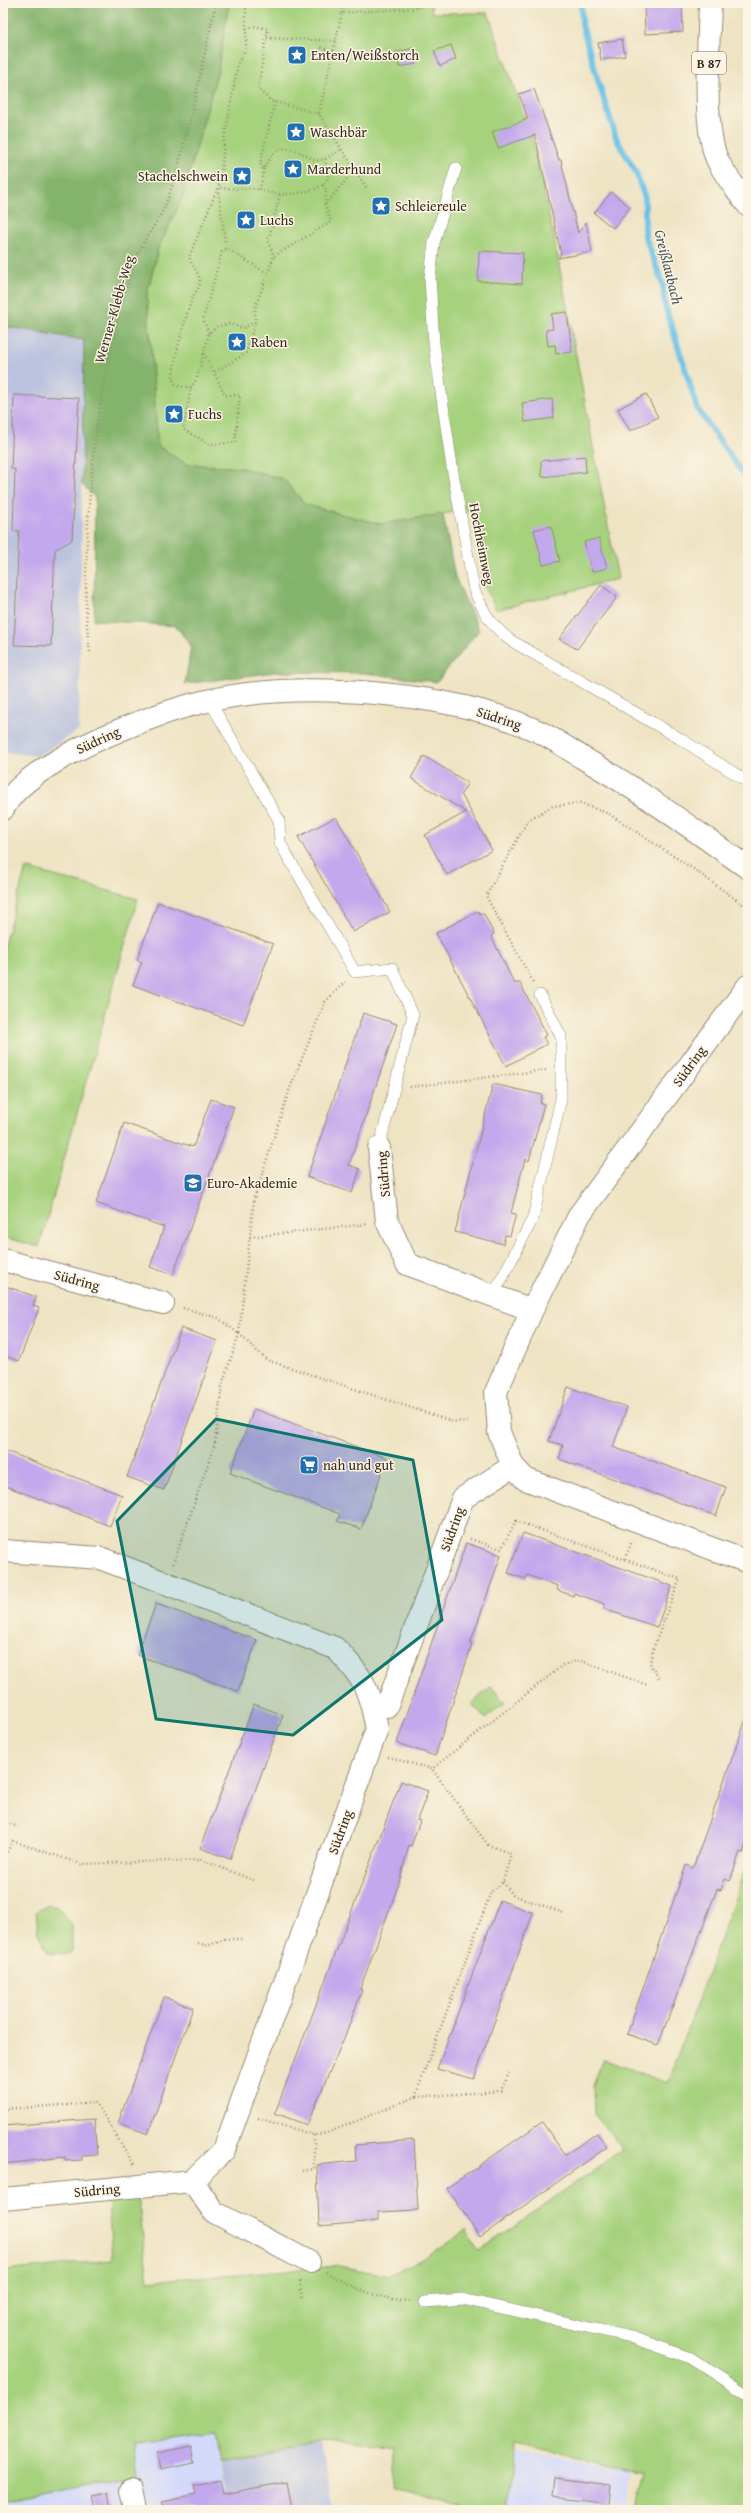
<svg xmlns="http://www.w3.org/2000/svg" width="751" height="2513" viewBox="0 0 751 2513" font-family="'Gentium Book Plus',serif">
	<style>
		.built { fill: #d3d9f9 }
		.industrial { fill: #bcc3de }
		.green { fill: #a6d17d; stroke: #707e4e }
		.forest { fill: #84b36c; stroke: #606e45 }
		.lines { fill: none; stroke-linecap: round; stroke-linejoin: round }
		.stream { stroke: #69c1e7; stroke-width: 6 }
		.building { fill: #c2a8ec }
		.lane-casing { stroke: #948771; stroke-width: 12 }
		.street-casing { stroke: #948771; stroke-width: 24 }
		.primary-casing { stroke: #948771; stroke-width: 24 }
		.path { stroke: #948771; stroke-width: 2.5; stroke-dasharray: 1 3; stroke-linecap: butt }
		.lane { stroke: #fff; stroke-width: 11 }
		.street { stroke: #fff; stroke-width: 22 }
		.primary { stroke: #fff; stroke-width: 22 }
		.marked { fill: #0f766e; fill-opacity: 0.2; stroke: #0f766e; stroke-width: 3; stroke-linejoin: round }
		.labels { text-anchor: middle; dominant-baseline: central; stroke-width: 3; stroke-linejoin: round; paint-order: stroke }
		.shield { fill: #fcf5e5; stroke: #75675a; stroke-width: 1 }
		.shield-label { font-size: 13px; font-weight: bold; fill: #3b2a1e }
		.poi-label { font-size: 14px; fill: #3b2a1e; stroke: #fcf5e5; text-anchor: start }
		.street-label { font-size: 14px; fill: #3b2a1e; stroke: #fcf5e5 }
		.water-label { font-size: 15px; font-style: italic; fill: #49575a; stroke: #fcf5e5 }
	</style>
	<rect width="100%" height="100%" fill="#fcf5e5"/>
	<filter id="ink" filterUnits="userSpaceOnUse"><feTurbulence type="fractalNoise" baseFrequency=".025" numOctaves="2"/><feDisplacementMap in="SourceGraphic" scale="8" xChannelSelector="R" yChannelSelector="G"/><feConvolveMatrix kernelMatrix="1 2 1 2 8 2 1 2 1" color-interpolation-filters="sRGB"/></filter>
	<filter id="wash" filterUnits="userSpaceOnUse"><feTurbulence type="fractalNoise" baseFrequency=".012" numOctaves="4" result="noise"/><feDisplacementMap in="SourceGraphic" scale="16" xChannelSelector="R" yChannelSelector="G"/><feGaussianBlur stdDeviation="0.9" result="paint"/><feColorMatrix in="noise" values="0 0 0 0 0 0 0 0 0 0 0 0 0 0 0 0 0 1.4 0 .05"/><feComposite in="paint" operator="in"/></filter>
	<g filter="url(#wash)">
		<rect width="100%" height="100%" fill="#eee4c4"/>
		<path class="built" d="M216,2434L229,2510H3V2501L138,2476L134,2445Z
			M500,2449L631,2471L624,2510H491Z"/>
		<path class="industrial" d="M3,326L84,340L79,730L38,756L3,752Z
			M319,2442L332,2510H229L221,2459Z"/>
		<path class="green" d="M229,3H431L432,13H488L532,139L554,238L618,579L496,610L484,584L474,509L381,524L306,505L283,479L242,468L186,464L158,446L147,294L158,249L183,196L218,70Z
			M26,868L138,899L39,1247L3,1237V948Z
			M491,1686L505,1703L485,1719L472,1704Z
			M748,1863V2510H632L642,2474L516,2443L505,2510H468L394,2487L398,2446L319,2442L221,2459L216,2434L134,2445L138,2476L3,2501V2271L112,2260L108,2199L138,2195L148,2281L338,2266L389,2275L426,2257L466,2230L479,2251L623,2149L594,2114L593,2085L604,2059L667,2083Z
			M49,1905L58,1907L72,1926V1951L68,1954L48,1953L38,1931L36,1912Z"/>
		<path class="forest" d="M3,3H229L218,70L183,196L158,249L147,294L158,446L186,464L242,468L283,479L306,505L381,524L443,514L455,577L479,630L437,682L364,673L276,672L185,684L191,646L176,626L94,620L95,498L82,484L84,340L3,326Z"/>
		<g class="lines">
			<path class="stream" d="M581,3L582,25L599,84L617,140L635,170L645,198V236L663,285L665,305L698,410L748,481"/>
		</g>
		<g id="blocks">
			<path class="building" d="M644,3H682L683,32L645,34Z
				M622,39L625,56L601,60L598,43Z
				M451,45L456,59L440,66L434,51Z
				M414,48L416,64L399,67L396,52Z
				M534,89L559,160H561L578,233L586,222L592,252L558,258L561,254L535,135L498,148L492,132L528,119L519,94Z
				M611,192L630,207L613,228L594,213Z
				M479,251L523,253L522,284L478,281Z
				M567,312L572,352L556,354L555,345L548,346L546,330L553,329L551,314Z
				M646,394L658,417L630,431L618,409Z
				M14,395L79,398L72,540L55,550L51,646L14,645L19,531H13L15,469H11Z
				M552,399L554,418L525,422L522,403Z
				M585,456L586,472L542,477L541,461Z
				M551,526L560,561L543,565L534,530Z
				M599,538L607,568L592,572L584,542Z
				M601,585L617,597L577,649L559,639Z
				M424,756L468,783L461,794L492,850L447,875L425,835L466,812L411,778Z
				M336,817L390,912L353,932L298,837Z
				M158,902L273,944L243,1025L133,985L142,962L137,960Z
				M478,911L480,914H484L494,934L491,936L514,983H520L547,1035L543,1037L547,1044L506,1066L436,933Z
				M363,1013L397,1024L349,1165L360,1169L352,1193L307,1177Z
				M493,1084L542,1095L540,1103L544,1104L529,1161L525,1159L511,1213L516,1214L510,1236L505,1235L503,1244L455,1232Z
				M211,1099L234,1107L173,1275L150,1267L164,1227L96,1203L124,1123L193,1147Z
				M3,1285L36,1297L33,1306L39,1308L19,1361L3,1355Z
				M181,1328L217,1341L164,1490L127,1477Z
				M568,1387L627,1407L613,1447L726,1487L716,1516L559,1459L563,1445L549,1441Z
				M254,1409L387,1458L361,1529L337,1521L340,1514L230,1473Z
				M3,1450L122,1495L110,1526L3,1485Z
				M523,1533L672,1586L657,1627L604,1609L605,1604L574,1593L573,1596L557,1590L558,1586L527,1575L526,1579L508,1573Z
				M466,1543L501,1555L470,1644L472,1645L435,1756L397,1743Z
				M156,1604L257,1640L238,1691L137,1655Z
				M254,1704L283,1715L230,1859L200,1848Z
				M746,1719H748V1838L743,1853L740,1852L730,1881L725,1879L721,1890L717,1889L658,2045L627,2034L686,1865L693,1868Z
				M401,1781L428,1791L417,1820L420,1821L411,1846L409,1845L398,1886L360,1989L362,1990L347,2031L307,2125L275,2113Z
				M500,1900L533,1913L474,2079L437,2069Z
				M164,1997L193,2008L148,2134L118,2123Z
				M94,2119L97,2155L82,2156V2160L65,2161V2157L3,2164V2126Z
				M542,2122L565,2155L597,2133L607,2147L480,2237L447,2188Z
				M414,2140L418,2210L378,2212V2221L319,2226L317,2165L356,2161L355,2145Z
				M191,2446L194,2463L160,2470L157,2453Z
				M555,2478L611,2485L609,2503L553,2496Z
				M220,2481L223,2494L287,2482L292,2510H162L161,2502L196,2495L194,2486Z
				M108,2492L111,2510H94L91,2495Z"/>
		</g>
	</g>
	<g filter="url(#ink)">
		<use href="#blocks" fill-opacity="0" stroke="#948771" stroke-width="1"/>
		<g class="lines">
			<g class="lane-casing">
				<path id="lane" d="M456,168L434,243L430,278L434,344L452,467L474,590C485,614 489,623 510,640L679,738L748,782
					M209,700L279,820L280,843L355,972L392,968L413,1015L379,1148
					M494,1294L533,1218L561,1099V1036L540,995
					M425,2302L462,2299L631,2337L691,2358L748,2395"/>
			</g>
			<g class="street-casing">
				<path id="street" d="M3,809C20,774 90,742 125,728C152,717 179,707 207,701C300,680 446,691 533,729C550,736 567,748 583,758C641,791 694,830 748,868
					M748,986L580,1214L532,1310L496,1392L499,1432L513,1466L525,1479L748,1562
					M379,1148L387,1221L407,1264L532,1310
					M3,1260L163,1303
					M3,1551L100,1558L335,1648C364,1677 369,1689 377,1729L224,2150L192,2181
					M387,1706L463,1498L513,1466
					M3,2199L192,2181L214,2212L309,2262
					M131,2490L135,2510"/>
			</g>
			<g class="primary-casing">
				<path id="primary" d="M710,3C709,43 702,124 717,159C725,176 737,190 748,205"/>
			</g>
			<path class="path" d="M342,13L343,3
				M247,29L253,26L268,29L266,38
				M321,48L335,51
				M275,102L260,164L264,169C274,147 283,143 305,155C308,156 313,160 316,160C325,161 334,153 342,149
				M319,114L271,101L258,89L266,38L337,41
				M264,169L260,189C274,198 324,195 328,177C328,172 326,164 325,159
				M366,187L319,114L342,13L419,8V3
				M280,195L268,241L274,256L331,222L325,205L326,190L323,185
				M326,204L355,169
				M226,249L218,188L260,189
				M209,333L203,320L222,252L229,250L267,273
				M204,353L225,395H240L235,443L209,444L183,429L191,387L197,378L209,333L216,327L229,324L243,328L255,322V308L274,256
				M215,372L246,353L255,322
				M191,387C186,387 178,388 174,382C169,373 187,312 192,299C194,293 199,289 200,283C200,274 192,266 189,257L221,180L224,141L238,63L246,49V3
				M90,652C84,616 86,579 87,542C91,447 104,351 135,261C143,238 162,219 169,195C190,133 201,67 216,3
				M533,982L486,896L528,820L553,806L580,803L609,814L692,868L748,908
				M410,1087L546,1070
				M250,1237L367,1224
				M183,1308L218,1318L239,1334L254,1199L290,1088L325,1002L345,982
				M470,1539L501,1549L516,1521L680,1579L653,1649L650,1665L659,1678
				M625,1559L632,1541
				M173,1564L215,1444L222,1385L239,1334L267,1360L451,1421L468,1422
				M388,1757L432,1769L563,1665L579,1660L647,1685
				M3,1821L18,1827
				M3,1859L13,1841L81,1864L201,1860L256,1881
				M503,1882L513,1895L564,1913
				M198,1943L208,1946L225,1939H243
				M415,2097L491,1892L503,1882L511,1854L488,1845L432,1769
				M3,2109L96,2103L135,2166
				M258,2118L314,2135L327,2133L415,2097L501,2091L509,2073
				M303,2171L314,2169V2135
				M326,2272C354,2289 377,2298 409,2301
				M300,2281L302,2300"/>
			<use href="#lane" class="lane"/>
			<use href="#street" class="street"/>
			<use href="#primary" class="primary"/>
		</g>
	</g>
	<path class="marked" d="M216,1419L413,1460L442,1620L293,1735L156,1719L117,1521Z"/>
	<defs>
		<g id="sight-square" transform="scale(1)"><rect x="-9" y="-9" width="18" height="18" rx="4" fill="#1f6fb2" stroke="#fcf5e5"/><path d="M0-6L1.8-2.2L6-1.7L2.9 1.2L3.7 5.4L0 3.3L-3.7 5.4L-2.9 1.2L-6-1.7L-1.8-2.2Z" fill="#fff"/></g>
		<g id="school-square" transform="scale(1)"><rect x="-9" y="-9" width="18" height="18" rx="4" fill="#1f6fb2" stroke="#fcf5e5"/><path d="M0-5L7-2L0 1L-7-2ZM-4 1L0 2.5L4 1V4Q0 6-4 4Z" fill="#fff"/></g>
		<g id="supermarket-square" transform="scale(1)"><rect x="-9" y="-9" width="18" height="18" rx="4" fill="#1f6fb2" stroke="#fcf5e5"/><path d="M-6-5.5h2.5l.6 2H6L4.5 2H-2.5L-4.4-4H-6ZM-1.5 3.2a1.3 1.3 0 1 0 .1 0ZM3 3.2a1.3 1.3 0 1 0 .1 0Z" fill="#fff"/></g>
	</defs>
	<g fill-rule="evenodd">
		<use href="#sight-square" x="297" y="55"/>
		<use href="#sight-square" x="296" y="132"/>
		<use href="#sight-square" x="293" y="169"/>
		<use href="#sight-square" x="242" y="176"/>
		<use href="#sight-square" x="381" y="206"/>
		<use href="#sight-square" x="246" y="220"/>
		<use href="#sight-square" x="237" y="342"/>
		<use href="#sight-square" x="174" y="414"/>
		<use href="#school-square" x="193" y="1183"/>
		<use href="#supermarket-square" x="309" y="1465"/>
	</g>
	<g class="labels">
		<rect class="shield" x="692" y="52" width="34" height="22" rx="3"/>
		<g class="shield-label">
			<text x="709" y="63">B 87</text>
		</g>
		<g class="poi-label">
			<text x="311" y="55">Enten/Weißstorch</text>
			<text x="310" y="132">Waschbär</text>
			<text x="307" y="169">Marderhund</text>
			<text x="228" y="176" text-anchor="end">Stachelschwein</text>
			<text x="395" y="206">Schleiereule</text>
			<text x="260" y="220">Luchs</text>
			<text x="251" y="342">Raben</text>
			<text x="188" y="414">Fuchs</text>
			<text x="207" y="1183">Euro-Akademie</text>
			<text x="323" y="1465">nah und gut</text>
		</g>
		<g class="street-label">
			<text transform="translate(114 309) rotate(-74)">Werner-Klebb-Weg</text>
			<text transform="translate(482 544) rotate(79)">Hochheimweg</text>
			<text transform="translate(499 718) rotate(18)">Südring</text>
			<text transform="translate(98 740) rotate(-25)">Südring</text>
			<text transform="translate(689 1066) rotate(-54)">Südring</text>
			<text transform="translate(383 1174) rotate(-95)">Südring</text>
			<text transform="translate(77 1280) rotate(15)">Südring</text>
			<text transform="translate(452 1529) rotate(-70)">Südring</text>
			<text transform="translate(340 1832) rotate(-70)">Südring</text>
			<text transform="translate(97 2190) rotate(-5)">Südring</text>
		</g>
		<g class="water-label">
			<text transform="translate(669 267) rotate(76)">Greißlaubach</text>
		</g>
	</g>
	<rect width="751" height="2513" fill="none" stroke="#fcf5e5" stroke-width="16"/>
</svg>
